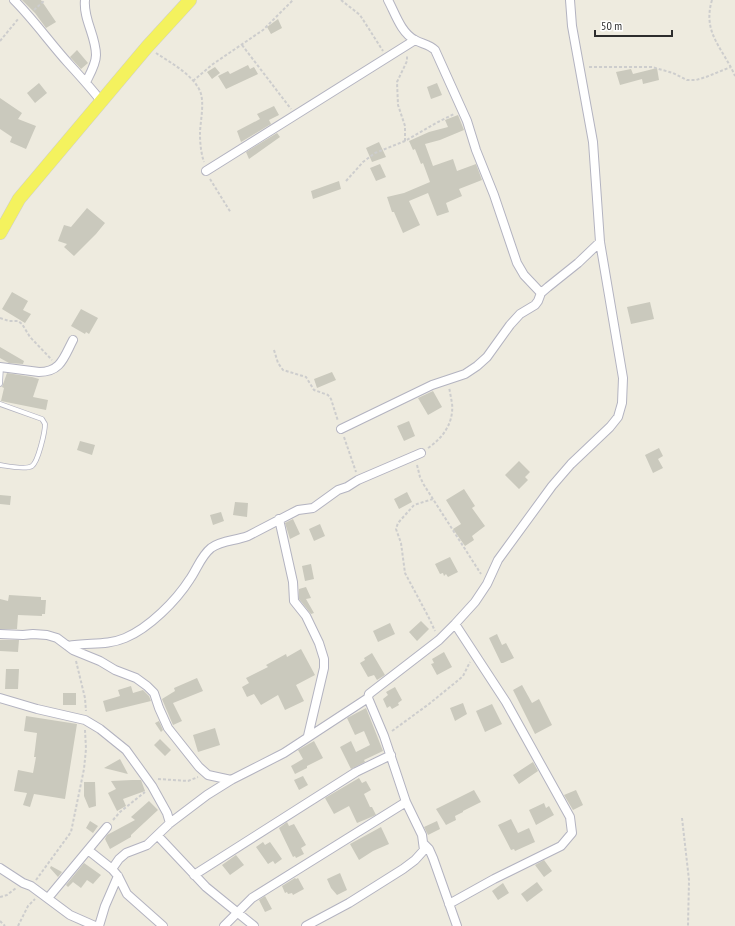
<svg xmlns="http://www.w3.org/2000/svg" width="735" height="926" viewBox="0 0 735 926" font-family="'PT Sans Narrow',sans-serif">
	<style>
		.building { fill: #cac9bd }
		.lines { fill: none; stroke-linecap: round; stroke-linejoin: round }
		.lane-casing { stroke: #b3b3c0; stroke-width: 5.5 }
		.street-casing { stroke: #b3b3c0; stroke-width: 10 }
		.primary-casing { stroke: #cdcdcd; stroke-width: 14 }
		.path { stroke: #cdcdcd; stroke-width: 2; stroke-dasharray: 3 2; stroke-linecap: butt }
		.lane { stroke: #fff; stroke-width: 4 }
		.street { stroke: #fff; stroke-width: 8 }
		.primary { stroke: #f4f25e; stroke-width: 13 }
	</style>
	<rect width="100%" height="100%" fill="#eeebdf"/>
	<path class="building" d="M22,0H41L56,22L46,28L35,13Z
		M278,19L282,28L271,34L267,27Z
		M77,50L88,63L81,69L70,57Z
		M248,65L250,69L254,67L258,74L226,89L218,76L228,71L230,74Z
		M215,67L220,73L212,79L207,72Z
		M657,68L659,80L643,84L642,79L620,85L616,72L631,69L633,74Z
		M39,83L47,93L35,103L27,93Z
		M437,83L442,95L431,99L427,87Z
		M0,98L22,113L18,119L36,126L26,149L10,142L12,137L0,129Z
		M274,106L279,115L269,120L271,124L241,142L237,131L260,119L257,114Z
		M458,115L464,130L440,140L425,144L433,166L453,159L457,171L476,164L482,180L459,189L462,196L446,203L449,212L437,216L428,193L409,201L420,225L403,233L394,212H392L387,197L404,193L430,182L423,163L421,164L415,149L413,150L409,141L429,132L448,127L445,120Z
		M277,133L280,137L249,159L246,152Z
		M379,142L386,157L372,162L366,148Z
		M380,164L386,177L376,181L370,168Z
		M339,181L341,189L313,199L311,191Z
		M87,208L105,223L96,234L74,256L64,247L67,244L58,241L64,225L71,227Z
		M12,292L28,301L23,310L31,314L25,323L2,309Z
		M650,302L654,319L631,324L627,307Z
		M81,309L98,318L89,334L86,332L85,334L71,326Z
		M0,347L24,361L23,364L9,363L0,358Z
		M332,372L336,380L317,388L314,379Z
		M7,373L32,377L39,379L33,397L48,400L46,410L1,401L4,388L2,387Z
		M433,391L442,407L428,415L418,398Z
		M409,421L415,436L404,441L397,426Z
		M80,441L95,445L92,455L77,450Z
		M659,448L663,456L658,459L663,468L653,473L645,455Z
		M519,461L530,472L525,477L528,480L519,489L505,475Z
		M464,489L475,506L472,508L485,526L472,536L474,540L465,546L453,529L461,524L446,500Z
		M407,492L412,502L399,509L394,499Z
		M0,495L11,496L10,505L0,504Z
		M235,502L248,503L247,517L233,515Z
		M221,512L224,521L213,525L210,515Z
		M293,519L300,534L290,539L285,523Z
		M320,524L325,536L314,541L309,529Z
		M450,557L458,572L448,577L446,574L444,576L443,573L440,574L435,564Z
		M311,564L314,579L305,581L302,566Z
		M306,587L311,598L306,599L314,613L311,614L299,599V589Z
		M9,595L41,597V600H46L45,614H42V616L18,615L17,629H0V599L8,601Z
		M421,621L429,629L417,641L409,632Z
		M390,623L395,634L378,642L373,631Z
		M497,634L502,645L506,643L514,658L503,663H501L489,638Z
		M0,640H19L18,652L0,651Z
		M301,649L315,675L296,685L304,701L285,710L278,695L261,705L254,694L247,697L242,687L249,683L246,678L268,667L266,665L286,654L287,657Z
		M444,652L452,667L437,675L431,664L434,663L432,659Z
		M372,653L385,675L377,680L374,675L368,677L360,663L365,660L364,658Z
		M6,669H19L18,689H5Z
		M197,678L203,691L173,703L182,721L173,725L162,699L175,691L174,688Z
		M522,685L532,703L539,699L552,725L535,734L513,690Z
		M131,686L133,693L143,690L149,696L151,701L106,712L103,701L120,696L118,690Z
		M395,687L402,700L398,703L399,705L392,709L390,706L387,708L383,699L388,695L386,692Z
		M63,693H76V705H63Z
		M463,703L467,714L455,721L450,708Z
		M492,704L502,724L485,732L476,711Z
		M366,708L383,751L364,760L365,762L351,769L340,747L351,741L356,752L370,745L364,731L355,735L347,718Z
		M26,716L77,724L65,799L34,794L30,807L23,805L27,793L14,791L18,770L33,773L36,757H34L37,733L24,731Z
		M159,721L163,730L161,732L155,723Z
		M215,728L220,745L198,752L193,735Z
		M160,739L171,750L165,756L154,745Z
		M314,741L323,758L307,766V768L295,774L291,766L303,759L298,750Z
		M120,759L128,774L104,768Z
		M533,762L538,771L519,784L513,775Z
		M303,776L308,785L299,790L294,780Z
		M359,778L362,783L366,781L371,790L364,794L370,807H372L376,815L357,823L349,806L334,814L325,798Z
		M132,780H141L145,791L123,799L126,806L117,811L108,793L116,789L111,781Z
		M84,782H95L96,806L89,808L84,796Z
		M474,790L481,802L463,811V812L455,816L456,820L446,825L436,809Z
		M576,790L583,805L573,810L564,795Z
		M149,801L158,810L131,835V837L110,849L105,839L107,835L135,820L131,817Z
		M544,803L546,808L549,806L554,815L536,825L529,810Z
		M511,819L518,833L529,828L535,842L515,851L514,849L511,850L498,825Z
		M90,821L98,826L93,833L86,828Z
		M437,821L440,829L428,835L424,827Z
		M287,822L289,826L294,824L306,845L301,848L304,854L296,858L295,856L293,857L279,828Z
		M381,827L389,844L373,851L359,860L350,844Z
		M263,842L265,845L270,842L282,859L275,864L273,861L268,864L256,847Z
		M236,855L244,865L230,875L222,865Z
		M544,860L552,871L544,877L535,865Z
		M84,863L101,875L93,884L87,880L81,888L73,882L68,887L66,885Z
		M51,866L62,872L58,877L50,868Z
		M340,873L347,890L337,895L331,888L327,879Z
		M295,878L296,879L298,878L304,889L293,895L292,893L288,894L287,892L285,893L282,886Z
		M537,882L543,890L527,902L521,894Z
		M503,883L509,893L498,900L492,891Z
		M265,896L272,909L265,912L259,900Z"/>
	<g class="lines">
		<g class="lane-casing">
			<path id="lane" d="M0,384L1,367
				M0,404L42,419L45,424C45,432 38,462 32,466C26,470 7,466 0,465"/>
		</g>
		<g class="street-casing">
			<path id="street" d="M14,0C34,20 50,43 69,64C80,76 91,88 101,101
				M85,0C83,19 96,36 96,55C96,64 90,74 86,82
				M388,0C395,13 401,33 415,40C422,44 429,44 435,50L467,121L476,150L494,195L517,263L524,275L541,293
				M206,171L415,40
				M0,367L39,372C61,372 64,357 73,340
				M341,429L432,385L465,374L477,366L487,357L510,325L520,314L535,305L538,301L541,293L548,287L578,263L600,242
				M279,519L293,582L294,601L306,616L319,643L324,659V668L308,736
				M0,634L23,635L33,634L47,635L57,638L73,650L100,661L115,670L136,678L147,686L154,693L159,708L168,728L199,767L208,775L231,780
				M68,646C88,642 106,646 125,638C149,628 176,601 190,579C197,569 201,556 211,548C222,540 235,541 248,536L298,510L313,508L338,490L347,487L358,480L421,453
				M0,698L37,709L85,720L100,729L126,750L152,786L167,813L170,823
				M158,836L206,887L254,926
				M424,844L429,849L433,858L457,926
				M88,850L112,869L118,876L127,894L163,926
				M0,868L23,883L31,886L70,915L95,926
				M112,869L119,859L126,853L147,845L170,823L207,795L231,780L284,753L368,698
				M194,875L356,772L391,755
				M48,898L107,827
				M449,904L494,879L561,846L572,833L570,817L506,702L455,624
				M99,926L105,906L118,876
				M224,926L252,898L406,802
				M306,926L349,903L403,869L415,860L424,850L422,835L406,802L384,736L368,698L369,694L439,640L455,624L475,602L487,584L498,560L552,486L571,464L610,427L618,417L622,403L623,378L600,242L593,142L572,26L570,0"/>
		</g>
		<g class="primary-casing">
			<path id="primary" d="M0,233L19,199L147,47L190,0"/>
		</g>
		<path class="path" d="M341,0L360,15L383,51
			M712,0C702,33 723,48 735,76
			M34,10L45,0
			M0,41L19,18
			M242,45L291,109
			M156,53C171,63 192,74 200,91C205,103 200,122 200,134C200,143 201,153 204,162
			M589,67H652L673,73L687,80H696L706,77L731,67
			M193,81L213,64L263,30L293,0
			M405,141V126L398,105L397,82L407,61V56
			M210,179L231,213
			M346,181L363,162L375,153L405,141L438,122L454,114
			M0,318L9,321H18L22,324L30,337L52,360
			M274,350L278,363L283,370L306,377L314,390L328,395L331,399L338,421
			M344,437L356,472
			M428,448C444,437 454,422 452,403C451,398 450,392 449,387
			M417,465L420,477L424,485L481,574
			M433,499L414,505L398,523L396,529L401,543L405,573L428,616L435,631
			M76,661L85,698L86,711
			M392,731L429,704L456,682L463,676L470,662
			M158,779L188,781L198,777
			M682,818L689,880L688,926
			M113,820L120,812L145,792
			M36,880L71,832L84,769L86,749L85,730
			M0,897L7,895L16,888
			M0,921L5,926
			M18,926L28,906L35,899"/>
		<use href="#lane" class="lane"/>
		<use href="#street" class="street"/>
		<use href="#primary" class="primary"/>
	</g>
	<path d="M595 30v6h77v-6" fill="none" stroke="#2d2d2d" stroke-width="2"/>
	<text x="601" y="30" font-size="12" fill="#2d2d2d" stroke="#ffffff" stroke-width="3" paint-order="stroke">50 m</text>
</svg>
